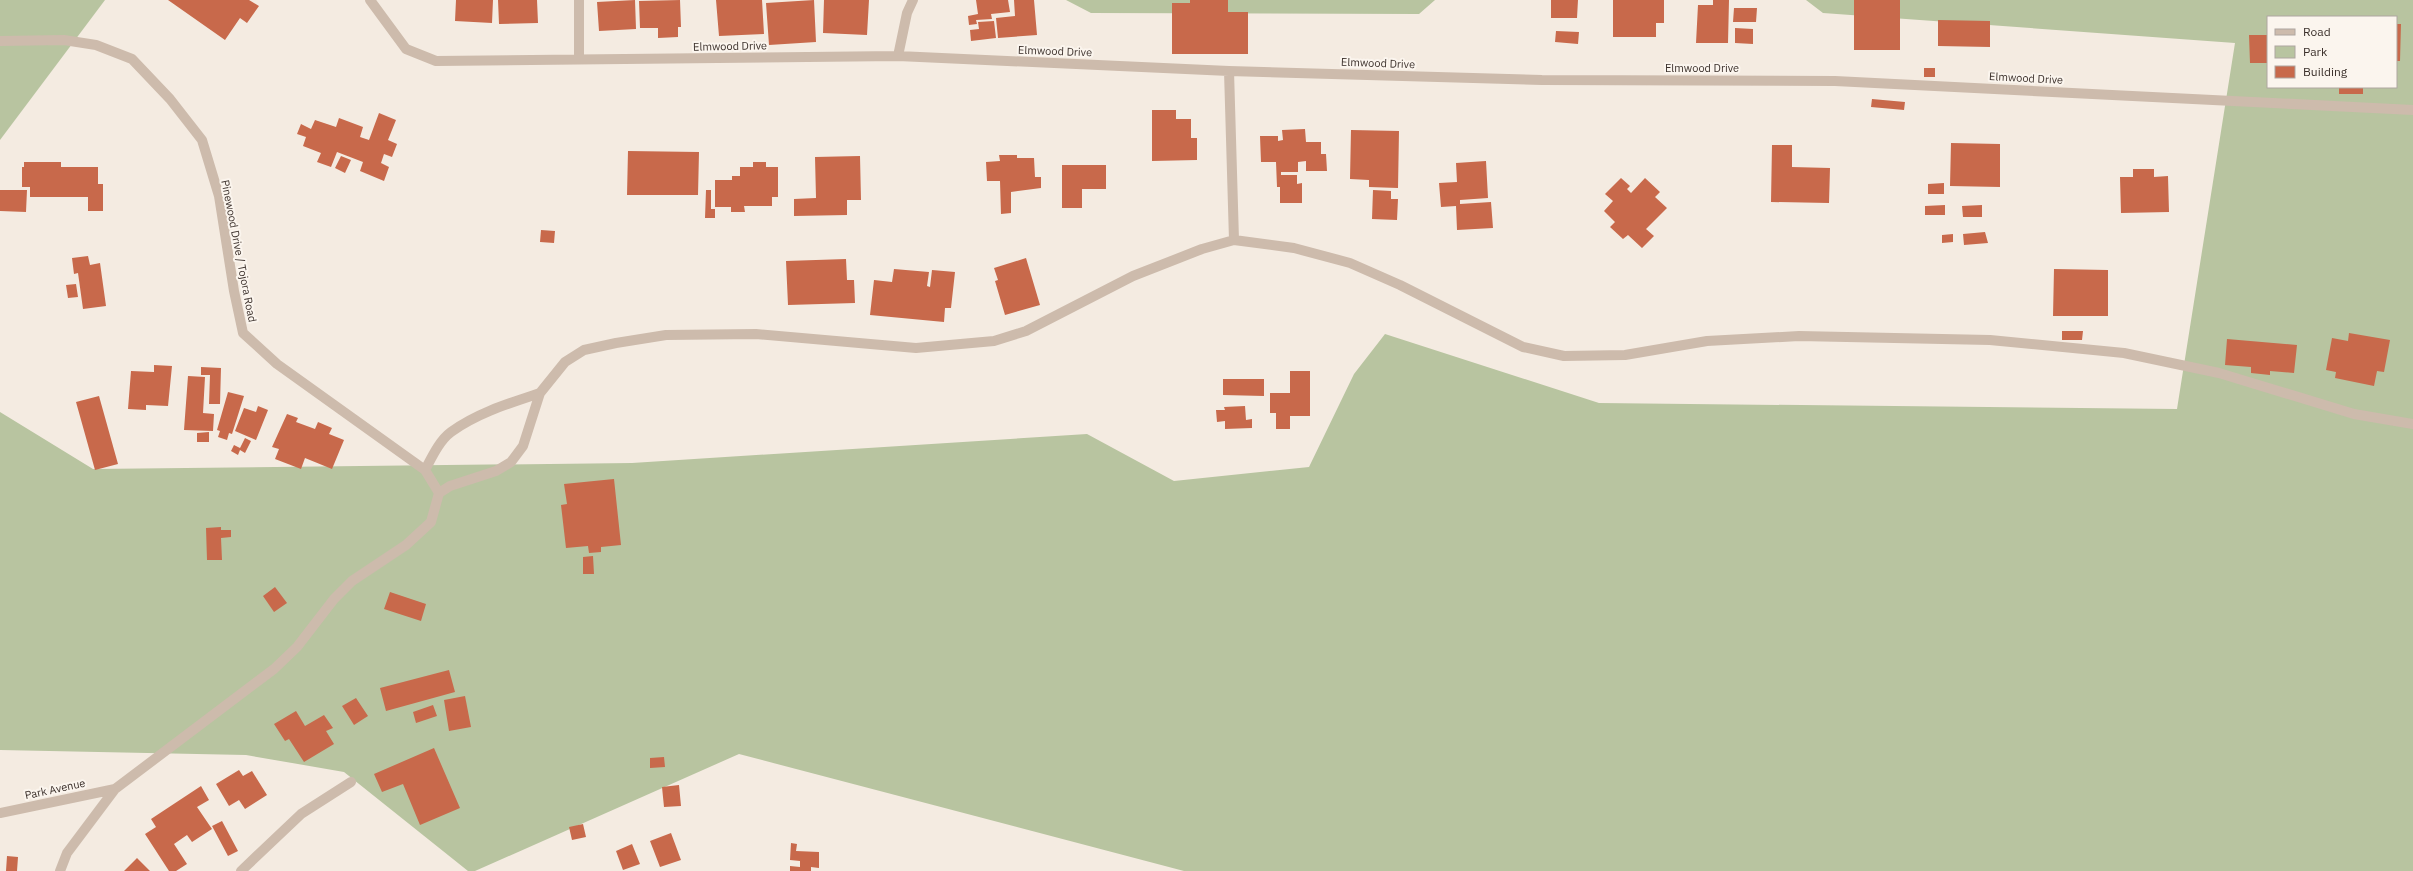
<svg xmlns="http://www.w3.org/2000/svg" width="2413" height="871" viewBox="0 0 2413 871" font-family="'IBM Plex Sans',sans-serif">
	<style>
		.green { fill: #b8c4a0; fill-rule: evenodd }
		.building { fill: #c8694b }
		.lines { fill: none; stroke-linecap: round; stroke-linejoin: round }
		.street { stroke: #cdbbac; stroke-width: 10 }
		.labels { text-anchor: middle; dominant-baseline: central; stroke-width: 4; stroke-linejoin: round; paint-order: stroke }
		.street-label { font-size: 11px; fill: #3b302b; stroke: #fbf5ee }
	</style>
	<rect width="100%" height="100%" fill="#f4ebe1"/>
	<path class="green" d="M0,0H105L0,140Z
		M1066,0H1435L1419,14L1091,13Z
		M1806,0H2413V871H1184L739,754L475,871H468L344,772L246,755L0,750V412L93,469L632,463L1087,434L1174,481L1309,467L1354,374L1385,334L1599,403L2177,409L2235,43L1823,13ZM2268,17H2396V87H2268Z"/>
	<path class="building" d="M168,0H249L259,6L247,23L240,18L225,40Z
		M456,0H493L492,23L455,21Z
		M498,0H537L538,23L499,24Z
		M635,0L636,29L599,31L597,2Z
		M680,0L681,27H678V37L658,38V28H640L639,1Z
		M716,0H762L764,34L719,36Z
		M814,0L816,42L769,45L766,3Z
		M824,0H869L867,35L823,33Z
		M976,0H1008L1010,12L991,14L992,19L976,20L977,24L969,25L968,16L978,14Z
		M1014,0H1034L1037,35L998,38L996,18L1015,16Z
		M1190,0H1228V12H1248V54H1172V3H1190Z
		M1551,0H1578L1577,18H1551Z
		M1613,0H1664V23H1656V37H1613Z
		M1713,0H1729L1728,43H1696L1698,5H1713Z
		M1854,0H1900V50H1854Z
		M1734,8H1757L1756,22H1733Z
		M1938,20L1990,21V47L1938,46Z
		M994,21L996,38L971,41L970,30L979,29L978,22Z
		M2396,24H2401L2400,61H2396Z
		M1735,28L1753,29V44L1735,43Z
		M1556,31L1579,32L1578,44L1555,42Z
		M2249,35H2268L2267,63H2250Z
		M1924,68H1935V77H1924Z
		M2339,87H2363V94H2339Z
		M1872,99L1905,102L1904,110L1871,107Z
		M1152,110H1176V119H1191V138H1197V160L1152,161Z
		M379,113L396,120L388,140L397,144L392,157L384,154L381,163L389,167L384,181L360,171L363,162L337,152L331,167L317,162L321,153L303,146L306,137L297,134L301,124L311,129L315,120L336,127L339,118L363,127L360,137L369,140Z
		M1305,129L1306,142H1321V154H1326L1327,171H1306V161L1298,162V172H1281V175H1297V184L1302,183V203H1280V187H1277L1276,162H1261L1260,136H1278V141L1283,140L1282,130Z
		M1351,130L1399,131L1398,188L1369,187V180L1350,179Z
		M1951,143L2000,144V187L1950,186Z
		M1772,145H1792V167L1830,168L1829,203L1771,202Z
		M628,151L699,152L698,195H627Z
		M999,155H1017V158H1034L1035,177H1041V188L1011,192V213L1001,214L1000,181H987L986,162L1000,161Z
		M341,156L351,160L345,173L335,168Z
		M860,156L861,200H847V215L794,216V199L816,198L815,157Z
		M1486,161L1488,198L1460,200V204L1491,202L1493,228L1457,230L1456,206L1441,207L1439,183L1457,182L1456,163Z
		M24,162H61V167H98V184H103V211H88V197H30V187H22V167H24Z
		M753,162H766V167H778V197H772V206H744L745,212H731V207H715V180H732V176H740V167H753Z
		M1062,165H1106V189H1082V208H1062Z
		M2133,169H2154V177L2168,176L2169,212L2121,213L2120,177H2133Z
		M1621,178L1630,186L1627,189L1631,193L1645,178L1660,192L1655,197L1667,208L1646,229L1654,236L1642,248L1628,235L1623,239L1610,227L1615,222L1604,211L1613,201L1605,194Z
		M1944,183V194H1928V184Z
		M0,190H27L26,212L0,211Z
		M706,190H711V209H715V218H705Z
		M1373,190L1391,191V199H1398L1397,220L1372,219Z
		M1945,205V215H1925V206Z
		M1982,205V217H1963L1962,206Z
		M541,230L555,231L554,243L540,242Z
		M1985,232L1988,243L1964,245L1963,234Z
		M1953,234V242L1942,243V235Z
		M88,256L90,265L100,263L106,306L83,309L78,273L74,274L72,258Z
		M1026,258L1040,305L1005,315L995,281L998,280L994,268Z
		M846,259L847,280H854L855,303L788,305L786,261Z
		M894,269L929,272L927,286L930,287L932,270L955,272L951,308H945L944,322L870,315L874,280L892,282Z
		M2054,269L2108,270V316H2053Z
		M76,284L78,297L68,298L66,285Z
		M2062,331H2083L2082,340H2062Z
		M2349,333L2390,340L2384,372L2377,371L2374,386L2335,378L2336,372L2326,370L2332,338L2348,341Z
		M2227,339L2297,345L2294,373L2270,371V375L2251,373V367L2225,365Z
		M154,365L172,366L168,406L146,405V410L128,409L131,371L154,372Z
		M201,367L221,368L220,404H209L210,375H201Z
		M1290,371H1310V416H1290V429H1276V413H1270V393H1290Z
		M188,376L205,377L203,413L214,414L213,431L184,430Z
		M1223,379H1264V396L1223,395Z
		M228,392L244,396L232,434L229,433L227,440L218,437L220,431L217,430Z
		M99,396L118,464L95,470L76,402Z
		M258,406L268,410L256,440L235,431L244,408L256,412Z
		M1245,406L1246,420L1252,419V428L1225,429V421L1217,422L1216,410H1225L1224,407Z
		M287,414L298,418L296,422L315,429L318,422L332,428L329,434L344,440L332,469L305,458L301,469L275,459L279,449L272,447Z
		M209,432V442H197V433Z
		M245,438L251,441L245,453L240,450L238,455L231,451L234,445L240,448Z
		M614,479L621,545L601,547V552L589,553L588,546L566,548L561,505L567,504L564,484Z
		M221,527V530H231V537L221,538L222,560H207L206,528Z
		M593,556L594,574H583V557Z
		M275,587L287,603L274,612L263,596Z
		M390,592L426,604L421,621L384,609Z
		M449,670L455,692L386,711L380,688Z
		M465,696L471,727L449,731L444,700Z
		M356,698L368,716L354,725L342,706Z
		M433,705L437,716L416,723L413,712Z
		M296,711L305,726L324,715L333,728L326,731L334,744L304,762L289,739L285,741L274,724Z
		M434,748L460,808L420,825L403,784L382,792L374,774Z
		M664,757L665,767L650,768V758Z
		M239,770L243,776L252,771L267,795L245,809L239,800L229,806L216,784Z
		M679,785L681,806L664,807L662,787Z
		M201,786L209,800L197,807L212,829L192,842L187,835L174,844L187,864L176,871H169L145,834L156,827L151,819Z
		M222,821L238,851L228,856L212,826Z
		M583,824L586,837L572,840L569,827Z
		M671,833L681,860L660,867L650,841Z
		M791,843L797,844L796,851L819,852V868L811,867V871H790V866L800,867V861L790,860Z
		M632,844L640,864L623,870L616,851Z
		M7,856L18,857L17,871H6Z
		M137,858L150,871H124Z"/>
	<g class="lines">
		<path class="street" d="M370,0L406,49L436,61L898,56L1229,71L1542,80L1835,81L2413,110
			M579,0V59
			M0,41L64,40L96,45L132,59L170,99L202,140L219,196L234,291L243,333L277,364L425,470L439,493
			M898,56L907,13L913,0
			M1229,71L1234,240
			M425,470C432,457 439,441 451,432C477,413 510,403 540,393
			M0,813L115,789
			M60,871L67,853L115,789L274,669L297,647L334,599L352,581L406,545L431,522L439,493L450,486L496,471L511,462L523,446L540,393L565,362L584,350L616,343L666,335L756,334L916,348L994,341L1026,331L1133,276L1202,249L1234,240L1294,248L1350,263L1400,285L1523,347L1564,356L1625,355L1707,341L1799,336L1990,340L2124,353L2219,373L2354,414L2413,424
			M241,871L301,814L351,782"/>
	</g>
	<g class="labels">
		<g class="street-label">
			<text transform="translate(730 46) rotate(-1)">Elmwood Drive</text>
			<text transform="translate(1055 51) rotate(2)">Elmwood Drive</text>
			<text transform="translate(1378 63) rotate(2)">Elmwood Drive</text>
			<text x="1702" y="68">Elmwood Drive</text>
			<text transform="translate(2026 78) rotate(3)">Elmwood Drive</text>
			<text transform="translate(239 251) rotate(79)">Pinewood Drive / Tojora Road</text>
			<text transform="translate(55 789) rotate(-12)">Park Avenue</text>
		</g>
	</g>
	<rect x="2267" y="16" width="130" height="72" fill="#fbf5ee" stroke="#aea6a0"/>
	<rect x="2275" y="29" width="20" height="6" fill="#cdbbac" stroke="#aea6a0"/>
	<text x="2303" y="36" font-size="12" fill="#3b302b">Road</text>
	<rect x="2275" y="46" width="20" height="12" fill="#b8c4a0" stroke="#aea6a0"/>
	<text x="2303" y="56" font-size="12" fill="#3b302b">Park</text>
	<rect x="2275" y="66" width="20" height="12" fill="#c8694b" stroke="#aea6a0"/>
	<text x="2303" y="76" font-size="12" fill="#3b302b">Building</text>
</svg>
